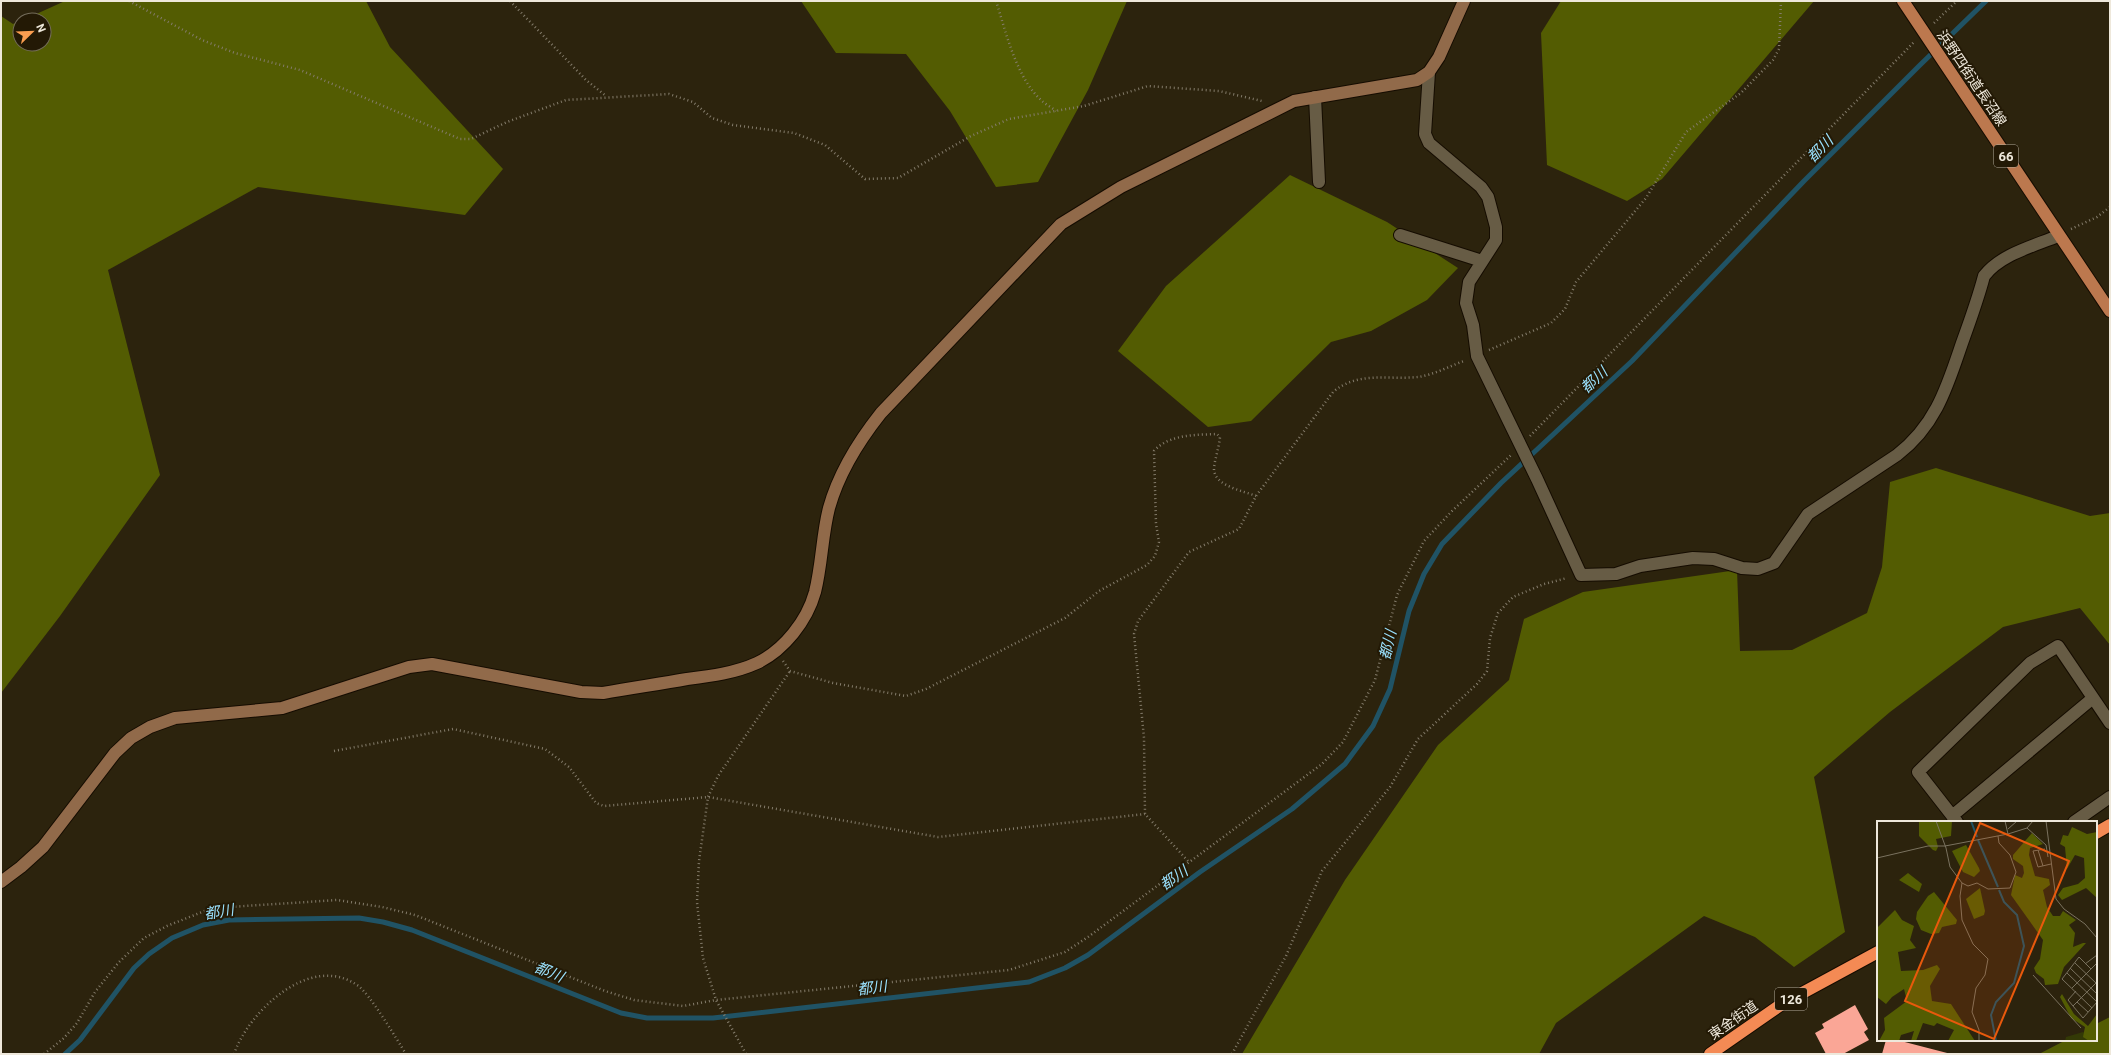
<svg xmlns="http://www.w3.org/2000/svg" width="2111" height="1055" viewBox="0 0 2111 1055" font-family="Roboto,'Noto Sans JP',sans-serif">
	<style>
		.forest { fill: #535c02 }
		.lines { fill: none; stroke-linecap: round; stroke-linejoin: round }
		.stream { stroke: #205365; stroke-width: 5 }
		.building { fill: #faa696 }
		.street-casing { stroke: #150c00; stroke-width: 14 }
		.secondary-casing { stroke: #150c00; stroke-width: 14 }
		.primary-casing { stroke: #150c00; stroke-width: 14 }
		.highway-casing { stroke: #150c00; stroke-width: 14 }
		.path { stroke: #847c6b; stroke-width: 2.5; stroke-dasharray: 1 3; stroke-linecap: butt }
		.street { stroke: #675c45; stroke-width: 12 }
		.secondary { stroke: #916a4a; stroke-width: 12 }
		.primary { stroke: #bc784e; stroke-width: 12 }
		.highway { stroke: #f48a54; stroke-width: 12 }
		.labels { text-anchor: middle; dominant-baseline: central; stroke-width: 4; stroke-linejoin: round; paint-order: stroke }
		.shield { fill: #231905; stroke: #b1aa9b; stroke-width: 1 }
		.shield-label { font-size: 13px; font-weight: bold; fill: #eee8db }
		.street-label { font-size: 14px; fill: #eee8db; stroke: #231905 }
		.water-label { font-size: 15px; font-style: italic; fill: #99dffb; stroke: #231905 }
		.inset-river { fill: none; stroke: #205365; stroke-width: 2 }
		.inset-road { fill: none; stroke: #7a725f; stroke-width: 1 }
		.view { fill: #e8590c; fill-opacity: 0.15; stroke: #e8590c; stroke-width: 2 }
		.inset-edge { fill: none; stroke: #eee8db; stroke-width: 2 }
	</style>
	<rect width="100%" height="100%" fill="#2c230d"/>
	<path class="forest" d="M65,1H366L390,47L503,169L465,215L258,187L108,270L160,475L60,616L1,693V16L13,24L20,21V44H44V20H23Z
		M801,1H1127L1088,90L1038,182L996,187L950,111L906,54L836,53Z
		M1561,1H1814L1662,179L1627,201L1547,165L1541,33Z
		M1290,175L1387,222L1458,268L1427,300L1371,331L1331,342L1251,421L1208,427L1118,351L1166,286Z
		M1936,468L2090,516L2110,513V645L2080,608L2003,627L1890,712L1814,777L1845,932L1794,967L1755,937L1704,916L1556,1023L1539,1054H1242L1345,880L1438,745L1509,680L1524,619L1583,592L1737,570L1740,651L1792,650L1867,613L1882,567L1890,482Z
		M2110,1017V1054H2039L2066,1040H2096V1024Z"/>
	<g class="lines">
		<path class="stream" d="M65,1054L80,1040L134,968L149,954L172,938L203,925L229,920L359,918L383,922L412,930L621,1013L647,1018H713L1029,982L1065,968L1088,955L1200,872L1292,809L1345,764L1373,726L1390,689L1409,611L1424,574L1442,544L1501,483L1632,361L1804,181L1919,66L1986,1"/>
	</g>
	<path class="building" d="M1855,1005L1868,1029L1864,1032L1869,1040L1843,1054H1826L1815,1033L1824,1028L1822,1024Z
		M1886,1040H1897L1951,1054H1882Z"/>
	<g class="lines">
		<g class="street-casing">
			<path id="street" d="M1429,72L1425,134L1429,143L1481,187L1488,197L1496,227V240L1469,282L1466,303L1473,325L1477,356L1537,479L1581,575L1616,574L1640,566L1693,558L1714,559L1742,568L1758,569L1774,563L1808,514L1897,455C1936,425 1947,387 1962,343C1970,321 1978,299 1984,276C2001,254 2034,246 2058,236
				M1315,97L1319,182
				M1400,235L1482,261
				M1952,816L2093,698
				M1957,822L1918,772L2030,663L2058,646L2110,723
				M2074,822L2110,797"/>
		</g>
		<g class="secondary-casing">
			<path id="secondary" d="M1,882L21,867L43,847L115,753L131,738L150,727L175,718L282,708L409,667L432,664L581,692L603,693C631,688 659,684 687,679C711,676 735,673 757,663C784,650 807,621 815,592C822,564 822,535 829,508C839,472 858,442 881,413L1061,224L1121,187L1294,101L1417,80L1429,72L1439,57L1464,1"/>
		</g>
		<g class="primary-casing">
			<path id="primary" d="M1903,1L2110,311"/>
		</g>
		<g class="highway-casing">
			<path id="highway" d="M2096,833L2110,825
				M1710,1054L1782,1004L1878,952"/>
		</g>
		<path class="path" d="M129,1L202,40L235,53L300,70L460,139H471L507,122L566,100L669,94L693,102L712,118L733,125L794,133L825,145L865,179L898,178L971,136L1009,119L1084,106L1148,86L1219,91L1262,101
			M510,1L586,80L606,96
			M996,1C1006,32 1016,77 1041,100C1045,104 1051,107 1056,111
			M1934,23L1957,1
			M2071,229L2097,217L2110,207
			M1489,350L1551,323L1565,309L1576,282L1646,198L1686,132L1741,93L1773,60L1779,49L1781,1
			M1530,436L1915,41
			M783,661L790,671L833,683L906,696L926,689L1065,618L1099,591L1147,565L1155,556L1159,542L1156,524L1154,451C1169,434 1196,435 1217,434L1220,437C1219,448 1215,458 1214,468C1213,486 1244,491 1256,496
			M334,751L453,729L545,749L569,767L596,803L604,806L708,797L938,837L1145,814
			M1188,861L1145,814L1144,738L1134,634L1138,621L1189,552L1239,529L1256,496L1333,392C1358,371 1387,380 1418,377C1433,375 1450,366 1464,361
			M44,1054L64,1038L77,1023L95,992L119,962L144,938L167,926L207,910L230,907L337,900L382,907L415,915L605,991L634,1000L683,1006L716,1000L1009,970L1065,952L1088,937L1322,764L1343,742L1375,680L1397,595L1424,541L1451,512L1511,455
			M234,1054C249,1011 310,953 357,985C369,992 397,1040 406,1054
			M746,1054L716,1000L703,958L697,902L699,861L708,797L718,776L790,671
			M1232,1054L1286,956L1322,871L1390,787L1418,739L1477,684L1487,671L1490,638L1498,613L1513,597L1544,584L1567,578"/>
		<use href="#street" class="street"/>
		<use href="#secondary" class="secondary"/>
		<use href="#primary" class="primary"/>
		<use href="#highway" class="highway"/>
	</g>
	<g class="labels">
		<g class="shield">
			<rect x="1994" y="145" width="24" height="22" rx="3"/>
			<rect x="1775" y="988" width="32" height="22" rx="3"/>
		</g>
		<g class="shield-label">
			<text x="2006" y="156">66</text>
			<text x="1791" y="999">126</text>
		</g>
		<g class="street-label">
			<text transform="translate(1972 78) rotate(56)">浜野四街道長沼線</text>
			<text transform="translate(1733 1020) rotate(-35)">東金街道</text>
		</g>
		<g class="water-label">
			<text transform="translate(1820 149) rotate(-45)">都川</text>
			<text transform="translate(1594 380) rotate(-43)">都川</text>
			<text transform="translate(1388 645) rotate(-77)">都川</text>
			<text transform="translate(1174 878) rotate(-35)">都川</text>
			<text transform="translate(219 912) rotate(-9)">都川</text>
			<text transform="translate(549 972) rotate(22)">都川</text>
			<text transform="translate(872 988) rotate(-7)">都川</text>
		</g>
	</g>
	<g transform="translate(1877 821)">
		<rect width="220" height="220" fill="#2c230d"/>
		<path d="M206,211L220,220H188L189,216Z" fill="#333906"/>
		<path d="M42,0H75L74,15L59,18L61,26L59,30L56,29L42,15ZM195,6L210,13L220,11V77L209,67L185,79L181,74L186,67L201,63L208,57L207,37L198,34L190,48L188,26L183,23L186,14L191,15ZM155,12L166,23L153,27L152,34L158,55L172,58L173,64L166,69L170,86L176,95H183L186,90L199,99L192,104L198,112L196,126L206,122H213H209L187,146L181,163L168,164L167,158L159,152L157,147L163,138L166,119L134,74L138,54L145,57L147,52L146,45L136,38V34ZM89,24L102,47L103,50L97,56L86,51L75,30ZM31,52L45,63L42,71L22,59ZM103,67L108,90L107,94L97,98L89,78ZM57,71L80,99L79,103L65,106L62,112L54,113L44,109L39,98L40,91L51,75ZM18,89L25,99L37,105L33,119L39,127L21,131L24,150L46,149L60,144L63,148L53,165L55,180L74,183L98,220H71L77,209L60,202L57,205L46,202L39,220H34L37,210L24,214L22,220H2L8,209L7,197L30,180L27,168L15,176L9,183L0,176V107ZM185,173L197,193L211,205L220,193V220H212L206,216L208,206L194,197L183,176Z" fill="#535c02"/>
		<path class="inset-river" d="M94,0L100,16M101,19L121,66M119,220L114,194L119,181L137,162L147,125L140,94L127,81L122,69"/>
		<path class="inset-road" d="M59,0L69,27L73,46L85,62L83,75L85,99L96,123L111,138L108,154L99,167L95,191L102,209V220M128,0L131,13M169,0L179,78L187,88L208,103L220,117M150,7L169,24L171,36M131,8L140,0M168,28L156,30L161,46L174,43M161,29L166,45M0,37L51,25H68L131,13L150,7L156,0M85,62L91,65L100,62L111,68L133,67L139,51L133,34L122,22L121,15M198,142L220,163M208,143L220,134M193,147L220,173M214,148L202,136L185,158L215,187M190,152L220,181M156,154L204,207M195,167L220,142M199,170L191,179L206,197L220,181M200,181L211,191M196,185L219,162"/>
		<path class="view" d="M103,2L192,40L117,218L28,180Z"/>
		<rect width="220" height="220" class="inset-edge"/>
	</g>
	<rect width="2111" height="1055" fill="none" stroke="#eee8db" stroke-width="4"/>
	<g transform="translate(32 32) rotate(67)"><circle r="19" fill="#231905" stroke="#746c5b"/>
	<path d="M0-3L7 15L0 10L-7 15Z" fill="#fb9e50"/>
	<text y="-6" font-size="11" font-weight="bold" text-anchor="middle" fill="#eee8db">N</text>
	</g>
</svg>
